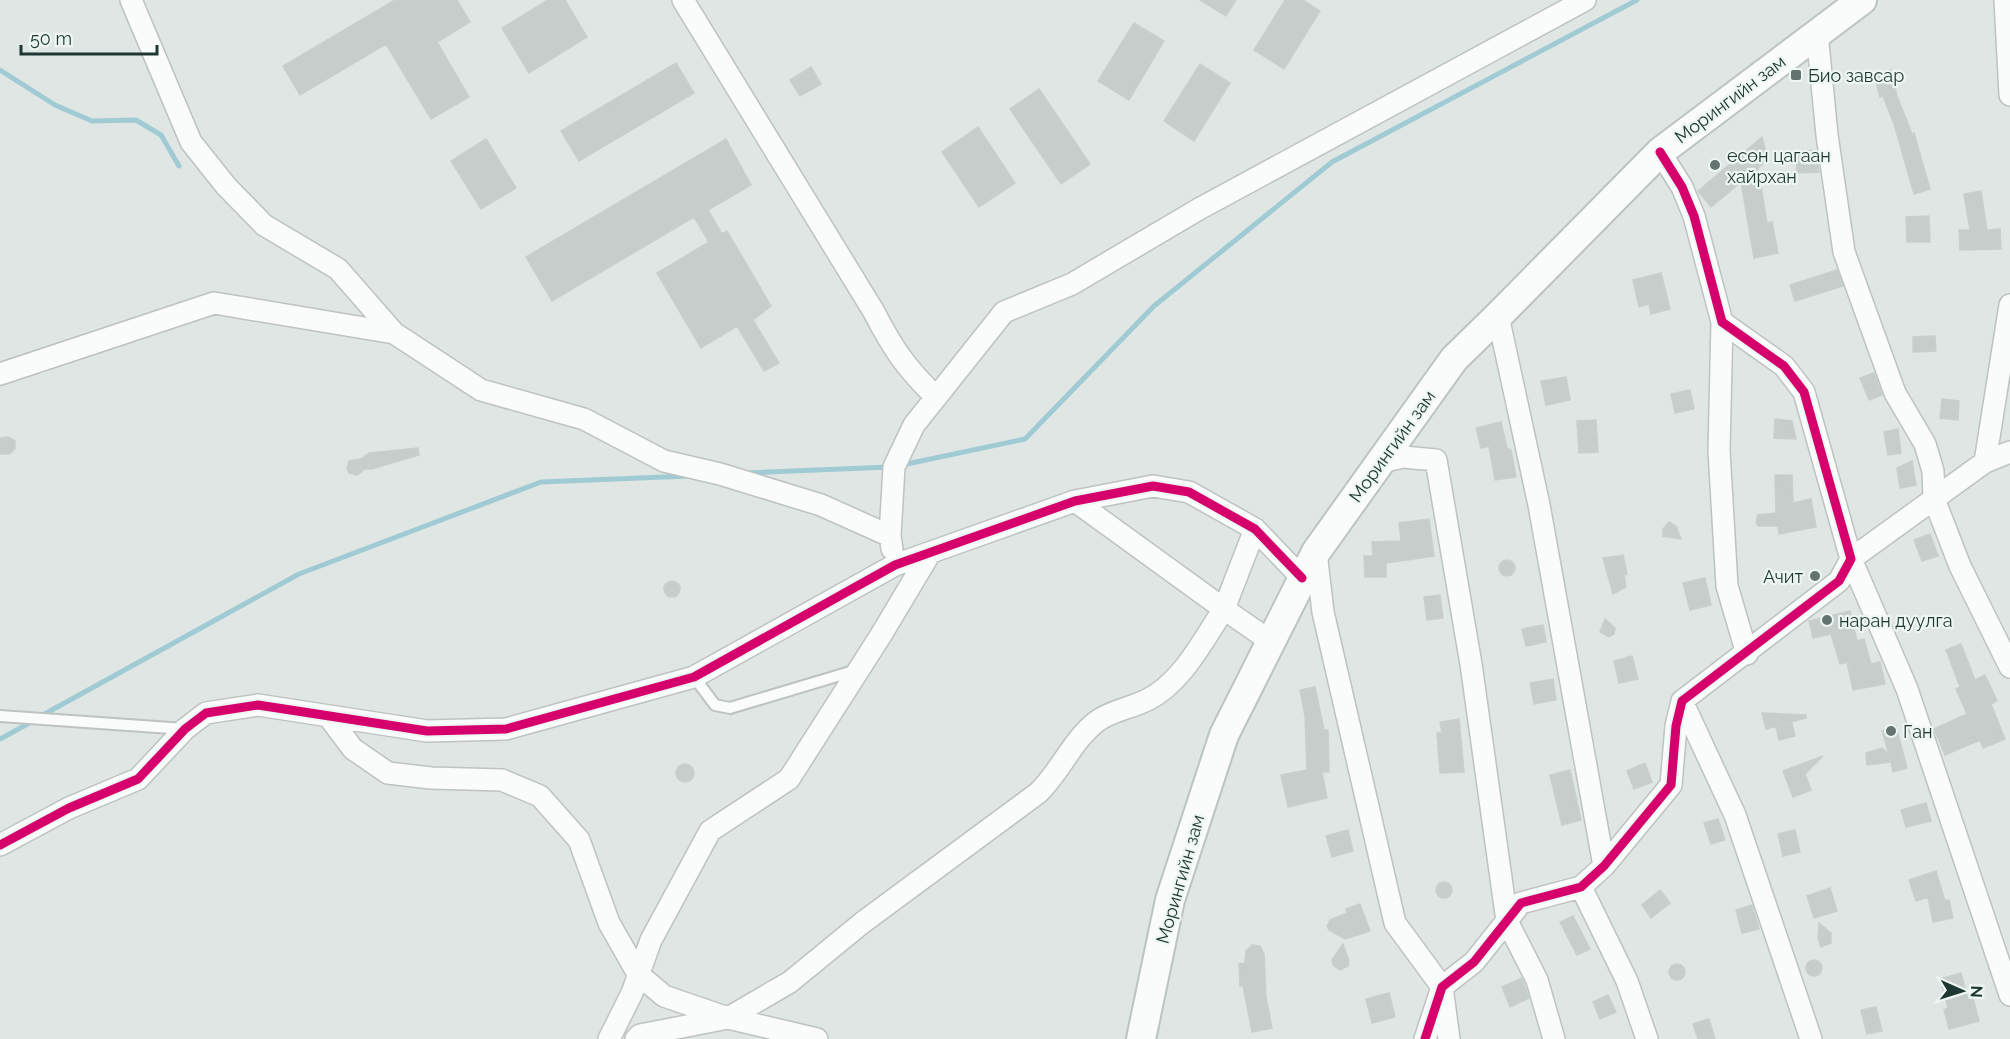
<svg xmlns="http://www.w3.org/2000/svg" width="2010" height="1039" viewBox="0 0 2010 1039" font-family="Raleway,sans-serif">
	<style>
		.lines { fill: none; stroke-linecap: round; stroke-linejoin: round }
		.stream { stroke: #a0cbd4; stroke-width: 5 }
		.building { fill: #c7cdcb; stroke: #c9cfcc; stroke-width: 1.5 }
		.service-casing { stroke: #bdc3c0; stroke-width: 14 }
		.minor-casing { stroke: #bdc3c0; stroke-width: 24 }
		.secondary-casing { stroke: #bcc4c1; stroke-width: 32 }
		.service { stroke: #fafbfb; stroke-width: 10 }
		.minor { stroke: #fafbfb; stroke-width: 21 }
		.secondary { stroke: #fafbfb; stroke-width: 28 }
		.cycleway-casing { stroke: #edf6f2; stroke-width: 13 }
		.cycleway { stroke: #d6006c; stroke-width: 9 }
		.poi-dot { fill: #637470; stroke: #edf6f2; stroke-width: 2 }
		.labels { text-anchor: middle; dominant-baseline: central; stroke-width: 4.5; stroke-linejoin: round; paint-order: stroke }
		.poi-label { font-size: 18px; fill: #1f3732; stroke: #edf6f2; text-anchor: start }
		.street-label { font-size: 18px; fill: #1f3732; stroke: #edf6f2 }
	</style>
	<rect width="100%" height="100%" fill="#e0e6e3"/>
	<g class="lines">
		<path class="stream" d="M0,70L55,105L92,121L136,120L161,135L179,166
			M902,465L1025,439L1154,306L1332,162L1637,0
			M746,473L890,467
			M41,716L299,574L541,482L689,476
			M0,739L33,721"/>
	</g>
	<path class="building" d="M395,0H457L470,22L437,42L469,97L431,119L386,44L300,95L283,66Z
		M548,0H565L587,37L529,73L502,28Z
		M1200,0H1236L1226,16Z
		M1285,0H1303L1320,11L1284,69L1254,50Z
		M1134,23L1164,41L1129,100L1098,81Z
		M676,63L694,93L579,161L561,131Z
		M1200,64L1230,83L1194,141L1164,121Z
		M811,67L821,84L800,96L790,80Z
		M1891,70L1897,96L1912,134L1914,133L1930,189L1914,194L1894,124L1883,96L1880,97L1874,74Z
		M1039,89L1090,164L1061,184L1010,109Z
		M978,127L1015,183L979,207L942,152Z
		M1762,137L1768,160L1758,168L1767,223L1772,222L1778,253L1754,258L1741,182L1711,207L1698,191Z
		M486,139L516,188L481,209L451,161Z
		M726,139L751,185L708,210L722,234L727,231L771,306L753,320L779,363L764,371L737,326L701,348L657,273L709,242L694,217L552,301L526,257Z
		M1816,150L1819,172L1797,173L1796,151Z
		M1981,191L1987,230L2000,229L2001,249L1960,250L1959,230H1970L1964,194Z
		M1929,216L1930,242H1907L1906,217Z
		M1837,270L1843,286L1795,301L1790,285Z
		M1661,273L1670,309L1651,314L1649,304L1639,307L1633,280Z
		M1935,336L1936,351L1913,352V337Z
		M1874,373L1882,395L1869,400L1860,378Z
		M1566,377L1570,400L1546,405L1541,381Z
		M1690,390L1694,409L1675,413L1671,394Z
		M1942,399L1959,401L1958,420L1940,418Z
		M1775,419L1792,421L1796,439L1774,438Z
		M1596,420L1598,452L1579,453L1577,421Z
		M1501,422L1507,448L1511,450L1516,477L1495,480L1489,446L1481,448L1476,428Z
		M1898,429L1901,453L1888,455L1884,432Z
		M8,437L15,441V449L9,454H0V438Z
		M418,448L419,455L372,469H365L357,475L349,473L347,469L349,461L361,459L369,453Z
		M1912,461L1916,485L1900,488L1897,468Z
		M1775,475H1792L1793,503L1811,499L1816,527L1779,534L1778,526H1758L1756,522L1758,515L1776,513Z
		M1429,519L1434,556L1386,563V577H1365L1364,556H1373L1372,542L1401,541L1399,523Z
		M1669,522L1676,526L1681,539L1663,536V529Z
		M1930,534L1938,556L1922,561L1914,540Z
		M1623,555L1627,574L1624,575L1626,587L1613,594L1603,558Z
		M1499 568a8 8 0 1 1 16 0a8 8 0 1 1-16 0Z
		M1705,578L1711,605L1690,610L1683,583Z
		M664 589a8 8 0 1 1 16 0a8 8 0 1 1-16 0Z
		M1440,595L1443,618L1427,620L1424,597Z
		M1850,611L1857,641L1864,639L1871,664L1880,662L1885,684L1853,690L1847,662L1840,664L1831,634L1813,638L1809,621Z
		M1605,619L1615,628L1614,634L1609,637L1600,632Z
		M1543,625L1546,642L1526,646L1522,629Z
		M1961,644L1975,680L1985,675L1997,701L1991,704L2005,739L1983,748L1980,740L1945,755L1934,729L1967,714L1956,689L1960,687L1946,650Z
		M1632,656L1638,679L1619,683L1614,661Z
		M1553,679L1556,700L1534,704L1530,683Z
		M1315,687L1324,730H1328L1329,772H1322L1327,798L1288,807L1281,775L1307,770L1305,716L1300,690Z
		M1762,713L1806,715V718L1766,729Z
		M1459,719L1464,772L1440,773L1437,733H1442L1440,722Z
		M1792,723L1795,736L1779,740L1776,727Z
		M1896,726L1907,768L1893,772L1891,762L1867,765L1866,753L1882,748L1889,754L1882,731Z
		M1823,756L1805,774L1811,790L1793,797L1783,771Z
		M1645,763L1652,782L1634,789L1627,771Z
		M676 773a9 9 0 1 1 18 0a9 9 0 1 1-18 0Z
		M1570,770L1581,820L1562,825L1550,775Z
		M1926,803L1931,821L1906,827L1901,810Z
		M1718,819L1725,840L1711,844L1704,823Z
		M1348,830L1353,851L1332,857L1326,836Z
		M1795,830L1800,852L1783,856L1778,834Z
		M1936,871L1945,901L1949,900L1953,918L1933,922L1928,897L1916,901L1909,880Z
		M1436 890a8 8 0 1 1 16 0a8 8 0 1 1-16 0Z
		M1830,888L1837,911L1814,918L1807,896Z
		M1660,890L1670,903L1651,918L1642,905Z
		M1360,904L1370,931L1345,939L1329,930L1327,926L1330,920L1347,913L1346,909Z
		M1752,905L1759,929L1742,933L1736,910Z
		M1573,916L1590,949L1577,955L1560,922Z
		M1819,923L1831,933V943L1821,947L1818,939Z
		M1343,944L1349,961L1348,966L1340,970L1333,965L1332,960Z
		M1252,945L1260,946L1264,954L1266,997L1272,1028L1252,1032L1243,986H1240L1239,964L1245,963L1246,951Z
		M1806 968a8 8 0 1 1 16 0a8 8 0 1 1-16 0Z
		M1669 972a8 8 0 1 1 16 0a8 8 0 1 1-16 0Z
		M1961,973L1967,996L1972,994L1979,1021L1949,1029L1944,1010L1948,1008L1940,979Z
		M1522,978L1529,998L1510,1007L1502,987Z
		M1389,993L1395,1017L1372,1023L1366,999Z
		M1608,995L1616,1012L1600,1019L1593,1002Z
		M1876,1007L1882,1031L1867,1034L1861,1010Z
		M1709,1019L1715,1039H1698L1693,1024Z"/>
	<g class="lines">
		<g class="service-casing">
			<path id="service" d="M694,677L715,705L730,708L857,670
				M0,716L185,729"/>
		</g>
		<g class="minor-casing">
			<path id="minor" d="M131,0L191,142L226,186L264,225L338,269L394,333L481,390L584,419L664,461L720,474L821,505L890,536
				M683,0L874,312C893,349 906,368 936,397
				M2005,0L2010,95
				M1817,33L1827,135L1844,252L1895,393L1925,444L1933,471L1934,499L1960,566L2010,667
				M1498,316L1539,505L1604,866
				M1722,322L1719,451L1727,586L1747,654
				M0,374L214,303L394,333
				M2010,452L1985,462L1851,559L1907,689L2010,995
				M1381,462L1403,457L1436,460L1471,664L1507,921L1537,980L1554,1039
				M1985,462L2010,305
				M1255,529L1224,609L1270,641
				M892,549L890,536L894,467L914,425L1004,312L1072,284L1199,209L1585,0
				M1316,552L1323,612L1395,923L1442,987L1449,1039
				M1682,701L1735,815L1811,1039
				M328,716L353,749L388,773L431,778L502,780L540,796L579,840L609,923L638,974L664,996L728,1018L817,1039
				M0,845L69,808L138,779L185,729L206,713L258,705L427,731L506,729L694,677L895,565L1075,501L1153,486L1189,492L1255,529L1302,578
				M1581,887L1627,981L1647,1039
				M609,1039L632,993L651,940L710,831L789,779L881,635L930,553
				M636,1039L640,1035L728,1018L790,982L862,923L1038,793C1060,772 1072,741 1096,722C1110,711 1131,708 1147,700C1182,683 1203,640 1224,609L1075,501
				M1425,1039L1442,987L1474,962L1521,903L1581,887L1604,866L1671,785L1676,726L1682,701L1839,581L1851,559L1804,392L1784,366L1722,322L1694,216L1682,187L1660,152"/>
		</g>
		<g class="secondary-casing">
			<path id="secondary" d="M1141,1039L1170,900L1224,735L1316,552L1454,359L1498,316L1660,152L1862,0"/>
		</g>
		<use href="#service" class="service"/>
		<use href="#minor" class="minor"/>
		<use href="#secondary" class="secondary"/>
		<g class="cycleway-casing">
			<path id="cycleway" d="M0,845L69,808L138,779L185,729L206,713L258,705L427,731L506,729L694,677L895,565L1075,501L1153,486L1189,492L1255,529L1302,578
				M1425,1039L1442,987L1474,962L1521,903L1581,887L1604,866L1671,785L1676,726L1682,701L1839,581L1851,559L1804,392L1784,366L1722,322L1694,216L1682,187L1660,152"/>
		</g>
		<use href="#cycleway" class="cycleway"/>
	</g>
	<g class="poi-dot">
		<rect x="1790" y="69" width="12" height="12" rx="3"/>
		<circle cx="1715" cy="165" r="6"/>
		<circle cx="1815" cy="576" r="6"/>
		<circle cx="1827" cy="620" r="6"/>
		<circle cx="1891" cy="731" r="6"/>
	</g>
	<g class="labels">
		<g class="poi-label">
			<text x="1808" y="75">Био завсар</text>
			<text x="1727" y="155">есөн цагаан<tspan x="1727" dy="21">хайрхан</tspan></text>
			<text x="1803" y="576" text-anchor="end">Ачит</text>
			<text x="1839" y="620">наран дуулга</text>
			<text x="1903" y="731">Ган</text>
		</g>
		<g class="street-label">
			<text transform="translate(1730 99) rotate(-37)">Морингийн зам</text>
			<text transform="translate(1392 446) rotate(-54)">Морингийн зам</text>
			<text transform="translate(1180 879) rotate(-74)">Морингийн зам</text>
		</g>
	</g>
	<g transform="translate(1962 991) rotate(93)" stroke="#edf6f2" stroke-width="4.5" paint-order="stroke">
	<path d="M0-4.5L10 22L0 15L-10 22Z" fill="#1f3732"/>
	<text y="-9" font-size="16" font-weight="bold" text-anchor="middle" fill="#1f3732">N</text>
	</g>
	<path d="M21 45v9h136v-9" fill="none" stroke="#1f3732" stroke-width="3"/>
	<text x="30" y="45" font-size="18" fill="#1f3732" stroke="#edf6f2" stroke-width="4.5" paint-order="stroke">50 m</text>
</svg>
